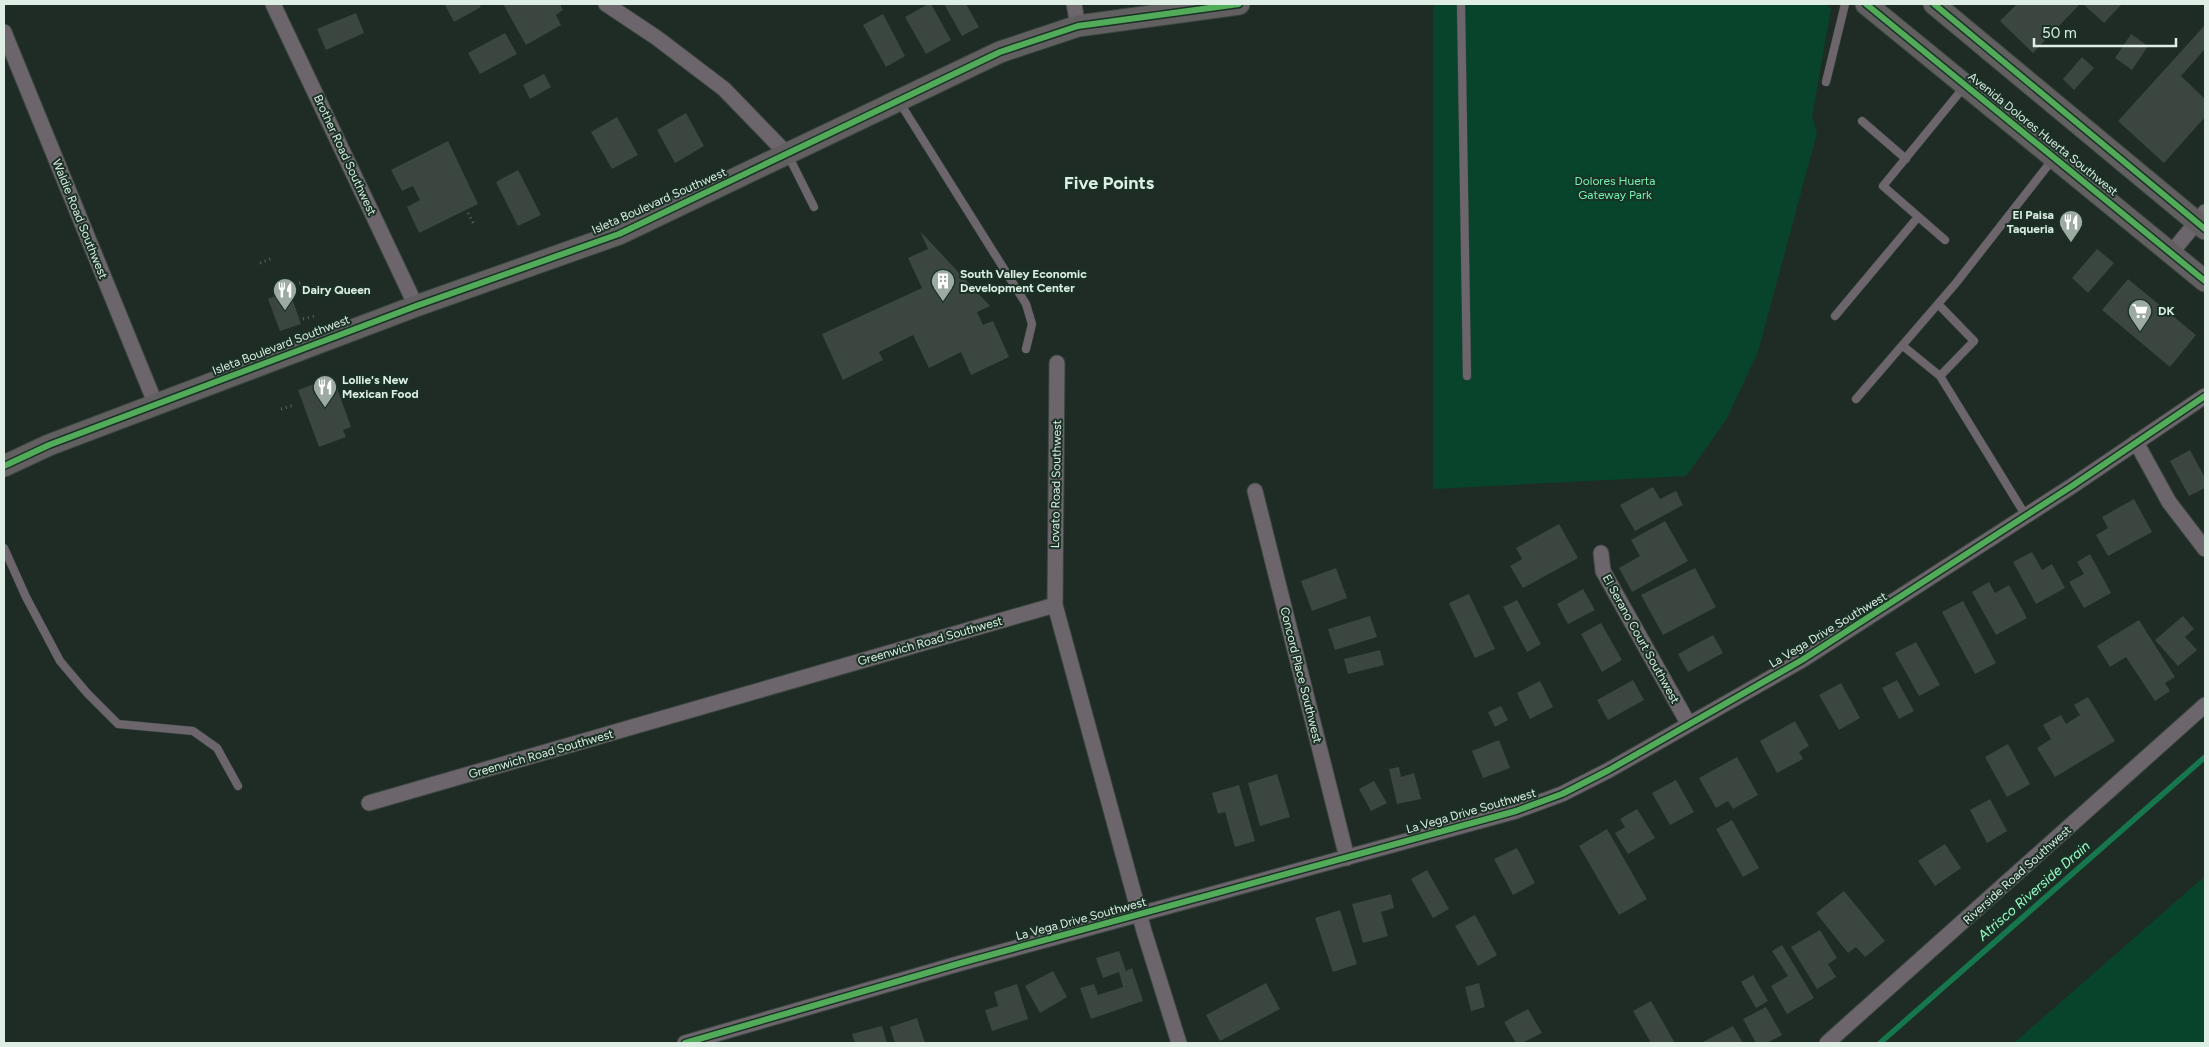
<svg xmlns="http://www.w3.org/2000/svg" width="2209" height="1047" viewBox="0 0 2209 1047" font-family="Figtree,sans-serif">
	<style>
		.green { fill: #08442c }
		.lines { fill: none; stroke-linecap: round; stroke-linejoin: round }
		.stream { stroke: #16774e; stroke-width: 5.5 }
		.building { fill: #3a463f }
		.service-casing { stroke: #3b4640; stroke-width: 9 }
		.minor-casing { stroke: #3b4640; stroke-width: 17 }
		.secondary-casing { stroke: #3b4640; stroke-width: 23 }
		.path { stroke: #616262; stroke-width: 3; stroke-dasharray: 1 4; stroke-linecap: butt }
		.service { stroke: #6c656b; stroke-width: 8 }
		.minor { stroke: #6c656b; stroke-width: 15 }
		.secondary { stroke: #625f61; stroke-width: 21 }
		.cycleway-casing { stroke: #193225; stroke-width: 9 }
		.cycleway { stroke: #51ab58; stroke-width: 6 }
		.labels { text-anchor: middle; dominant-baseline: central; stroke-width: 4; stroke-linejoin: round; paint-order: stroke }
		.street-label { font-size: 12px; fill: #dfeee5; stroke: #193225 }
		.park-label { font-size: 12px; fill: #75f1b2; stroke: #193225 }
		.poi-label { font-size: 12px; font-weight: bold; fill: #dfeee5; stroke: #193225; text-anchor: start }
		.water-label { font-size: 14px; font-style: italic; fill: #9dfbc8; stroke: #193225 }
		.district-label { font-size: 18px; font-weight: bold; fill: #dfeee5; stroke: #193225 }
	</style>
	<rect width="100%" height="100%" fill="#1f2c25"/>
	<path class="green" d="M1433,4H1825L1831,8L1812,117L1817,133L1758,352L1726,420L1686,476L1433,489Z
		M2205,876V1043H2014Z"/>
	<g class="lines">
		<path class="stream" d="M1880,1043L2205,757"/>
	</g>
	<path class="building" d="M448,4H479L481,7L454,22L445,5Z
		M503,4H560L563,10L556,15L561,25L526,45Z
		M928,4H931L951,40L926,54L905,17Z
		M944,4H966L979,27L962,36Z
		M2017,4H2080L2033,53L2000,21Z
		M2083,4H2122L2104,23Z
		M356,13L364,33L326,50L317,29Z
		M883,14L905,56L886,67L863,25Z
		M2205,25V49L2181,76L2205,99V117L2164,163L2118,121Z
		M505,33L517,54L480,74L468,53Z
		M2131,34L2148,46L2132,70L2115,58Z
		M2082,57L2094,68L2074,90L2063,79Z
		M544,74L551,87L530,99L523,85Z
		M686,113L704,146L675,163L657,130Z
		M617,117L638,155L612,169L591,132Z
		M448,141L478,204L419,233L407,207L420,200L413,186L402,191L391,170Z
		M518,170L541,215L518,226L496,182Z
		M920,231L990,306L977,312L983,325L993,321L1009,357L971,375L961,352L929,368L913,335L879,352L883,360L843,380L822,334L922,288L908,258L928,249Z
		M2097,249L2114,263L2088,293L2072,278Z
		M2128,279L2196,335L2170,367L2102,310Z
		M289,290L301,324L280,331L268,299Z
		M333,377L351,427L343,430L346,437L319,447L298,390Z
		M2190,450L2205,478V488L2189,496L2170,461Z
		M1653,487L1660,499L1676,491L1683,505L1635,531L1620,505Z
		M2134,499L2152,532L2108,556L2096,535L2108,528L2102,517Z
		M1665,521L1688,561L1632,592L1619,568L1640,556L1631,540Z
		M1559,524L1578,558L1523,588L1510,566L1522,559L1516,548Z
		M2032,552L2042,570L2052,564L2065,588L2036,604L2013,562Z
		M2090,554L2111,593L2084,608L2069,582L2084,574L2077,562Z
		M1336,568L1347,598L1312,611L1301,581Z
		M1695,568L1716,607L1663,635L1641,595Z
		M1989,582L1995,593L2009,585L2027,618L1996,635L1972,592Z
		M1583,589L1595,610L1568,624L1557,604Z
		M1469,594L1495,649L1475,658L1449,603Z
		M1517,600L1541,644L1527,652L1503,607Z
		M1963,601L1996,663L1975,674L1942,612Z
		M1370,616L1377,637L1335,650L1328,629Z
		M2183,616L2194,629L2185,637L2197,650L2178,666L2155,640Z
		M2139,620L2175,677L2165,683L2170,691L2155,701L2126,657L2110,667L2097,646Z
		M1601,623L1622,660L1602,672L1581,634Z
		M1713,635L1723,653L1688,672L1678,654Z
		M1916,642L1940,685L1919,696L1895,653Z
		M1380,650L1384,665L1348,674L1344,659Z
		M1633,680L1644,700L1608,720L1597,700Z
		M1897,680L1914,711L1899,719L1882,688Z
		M1540,681L1553,707L1530,719L1517,693Z
		M1841,683L1860,718L1839,730L1819,695Z
		M2088,697L2115,741L2055,777L2037,748L2051,739L2043,725L2061,715L2066,724L2080,715L2074,705Z
		M1501,706L1508,720L1495,727L1488,712Z
		M1795,721L1809,746L1799,752L1803,759L1777,773L1760,741Z
		M1499,740L1510,768L1483,778L1472,751Z
		M2008,744L2030,784L2007,797L1985,757Z
		M1737,757L1758,795L1733,809L1728,801L1716,808L1699,778Z
		M1399,767L1401,777L1414,773L1421,799L1397,804L1389,769Z
		M1277,774L1290,817L1260,826L1248,783Z
		M1676,780L1694,812L1670,825L1652,793Z
		M1374,781L1387,803L1371,811L1359,789Z
		M1239,785L1255,841L1235,847L1225,812L1218,814L1212,793Z
		M1990,799L2007,831L1987,843L1970,810Z
		M1637,809L1655,838L1628,854L1615,833L1625,827L1620,819Z
		M1732,820L1759,868L1743,877L1716,829Z
		M1607,829L1647,899L1619,915L1579,846Z
		M1945,844L1961,868L1935,886L1918,861Z
		M1517,848L1535,883L1513,895L1494,859Z
		M1427,870L1449,909L1433,918L1411,879Z
		M1844,891L1885,941L1865,957L1856,947L1848,953L1816,913Z
		M1391,894L1394,908L1381,912L1388,936L1363,943L1352,904Z
		M1340,910L1357,964L1333,972L1315,918Z
		M1475,915L1497,955L1478,966L1455,926Z
		M1820,930L1837,958L1828,964L1836,977L1817,989L1791,947Z
		M1782,945L1814,998L1787,1014L1771,986L1788,976L1772,951Z
		M1119,951L1126,971L1132,968L1143,1001L1091,1019L1080,988L1094,984L1098,995L1123,987L1119,972L1103,978L1096,958Z
		M1053,971L1067,997L1040,1013L1025,986Z
		M1753,975L1768,1001L1756,1008L1741,982Z
		M1266,983L1280,1009L1220,1041L1206,1015Z
		M1479,983L1485,1007L1471,1011L1465,987Z
		M1017,984L1028,1019L992,1031L985,1010L998,1006L994,992Z
		M1651,1001L1675,1043H1651L1633,1011Z
		M1766,1007L1782,1035L1767,1043H1756L1743,1019Z
		M1528,1009L1542,1033L1522,1043H1516L1504,1022Z
		M917,1018L925,1043H895L890,1027Z
		M882,1026L887,1043H855L852,1034Z
		M1733,1026L1743,1043H1701Z"/>
	<g class="lines">
		<g class="service-casing">
			<path id="service" d="M1461,4L1467,376
				M1826,82L1845,4
				M900,103L1026,304L1032,324L1026,349
				M1862,121L1906,159
				M788,155L814,207
				M1945,240L1883,186L1964,87
				M1938,304L1974,341L1940,376L2026,516
				M1835,316L1918,217
				M1903,346L1940,376
				M1856,399L1956,283L2053,159
				M4,548L26,597L60,661L87,693L118,724L193,731L217,748L238,786"/>
		</g>
		<g class="minor-casing">
			<path id="minor" d="M273,4L416,306
				M606,4L657,38L724,89L788,155
				M1074,4L1078,26
				M4,32L156,405
				M2171,253L2205,212
				M1057,363L1055,605L1144,931L1179,1043
				M2136,442L2169,502L2205,549
				M1255,491L1347,858
				M1601,553L1603,571L1688,723
				M369,803L1055,605
				M685,1043L961,963L1516,811L1562,794L1609,770L1802,660L2072,486L2205,396
				M1827,1043L2205,705"/>
		</g>
		<g class="secondary-casing">
			<path id="secondary" d="M1866,4L2205,281
				M1934,4L2205,229
				M4,466L49,445L416,306L619,234L1000,52L1078,26L1239,4"/>
		</g>
		<path class="path" d="M468,213L475,226
			M260,263L273,258
			M285,288L303,282
			M303,319L315,316
			M281,409L294,405"/>
		<use href="#service" class="service"/>
		<use href="#minor" class="minor"/>
		<use href="#secondary" class="secondary"/>
		<g class="cycleway-casing">
			<path id="cycleway" d="M1866,4L2205,281
				M1934,4L2205,229
				M4,466L49,445L416,306L619,234L1000,52L1078,26L1239,4
				M685,1043L961,963L1516,811L1562,794L1609,770L1802,660L2072,486L2205,396"/>
		</g>
		<use href="#cycleway" class="cycleway"/>
	</g>
	<defs>
		<g id="restaurant-pin" transform="scale(1.25)"><path d="M0 17L-7.5 6A9.5 9.5 0 1 1 7.5 6Z" fill="#9caaa2" stroke="#193225"/><path d="M-5-6h1v4h1v-4h1v4h1v-4h1v5L-1.5 .5V6h-2V.5L-5-1ZM5-6V6H3V1.5H1.5Q1.5-4 5-6Z" fill="#fff"/></g>
		<g id="building-pin" transform="scale(1.25)"><path d="M0 17L-7.5 6A9.5 9.5 0 1 1 7.5 6Z" fill="#9caaa2" stroke="#193225"/><path d="M-4-6H4V6H1V3H-1V6H-4ZM-2.5-4.3h1.7v1.8h-1.7ZM.8-4.3h1.7v1.8H.8ZM-2.5-1h1.7V.8h-1.7ZM.8-1h1.7V.8H.8Z" fill="#fff"/></g>
		<g id="supermarket-pin" transform="scale(1.25)"><path d="M0 17L-7.5 6A9.5 9.5 0 1 1 7.5 6Z" fill="#9caaa2" stroke="#193225"/><path d="M-6-5.5h2.5l.6 2H6L4.5 2H-2.5L-4.4-4H-6ZM-1.5 3.2a1.3 1.3 0 1 0 .1 0ZM3 3.2a1.3 1.3 0 1 0 .1 0Z" fill="#fff"/></g>
	</defs>
	<g fill-rule="evenodd">
		<use href="#restaurant-pin" x="2071" y="222"/>
		<use href="#building-pin" x="943" y="281"/>
		<use href="#restaurant-pin" x="285" y="290"/>
		<use href="#supermarket-pin" x="2140" y="311"/>
		<use href="#restaurant-pin" x="325" y="387"/>
	</g>
	<g class="labels">
		<g class="street-label">
			<text transform="translate(2043 134) rotate(39)">Avenida Dolores Huerta Southwest</text>
			<text transform="translate(345 155) rotate(65)">Brother Road Southwest</text>
			<text transform="translate(659 201) rotate(-24)">Isleta Boulevard Southwest</text>
			<text transform="translate(80 219) rotate(68)">Waldie Road Southwest</text>
			<text transform="translate(281 345) rotate(-21)">Isleta Boulevard Southwest</text>
			<text transform="translate(1056 484) rotate(-89)">Lovato Road Southwest</text>
			<text transform="translate(1828 630) rotate(-31)">La Vega Drive Southwest</text>
			<text transform="translate(1641 639) rotate(61)">El Serano Court Southwest</text>
			<text transform="translate(930 641) rotate(-16)">Greenwich Road Southwest</text>
			<text transform="translate(1301 675) rotate(76)">Concord Place Southwest</text>
			<text transform="translate(541 754) rotate(-16)">Greenwich Road Southwest</text>
			<text transform="translate(1471 811) rotate(-16)">La Vega Drive Southwest</text>
			<text transform="translate(2017 875) rotate(-42)">Riverside Road Southwest</text>
			<text transform="translate(1081 919) rotate(-15)">La Vega Drive Southwest</text>
		</g>
		<g class="park-label">
			<text x="1615" y="181">Dolores Huerta<tspan x="1615" dy="14">Gateway Park</tspan></text>
		</g>
		<g class="poi-label">
			<text x="2054" y="215" text-anchor="end">El Paisa<tspan x="2054" dy="14">Taqueria</tspan></text>
			<text x="960" y="274">South Valley Economic<tspan x="960" dy="14">Development Center</tspan></text>
			<text x="302" y="290">Dairy Queen</text>
			<text x="2158" y="311">DK</text>
			<text x="342" y="380">Lollie's New<tspan x="342" dy="14">Mexican Food</tspan></text>
		</g>
		<g class="water-label">
			<text transform="translate(2034 891) rotate(-41)">Atrisco Riverside Drain</text>
		</g>
		<g class="district-label">
			<text x="1109" y="183">Five Points</text>
		</g>
	</g>
	<rect width="2209" height="1047" fill="none" stroke="#dfeee5" stroke-width="10"/>
	<path d="M2034 38v8h142v-8" fill="none" stroke="#dfeee5" stroke-width="2.5"/>
	<text x="2042" y="38" font-size="15" fill="#dfeee5" stroke="#193225" stroke-width="4" paint-order="stroke">50 m</text>
</svg>
